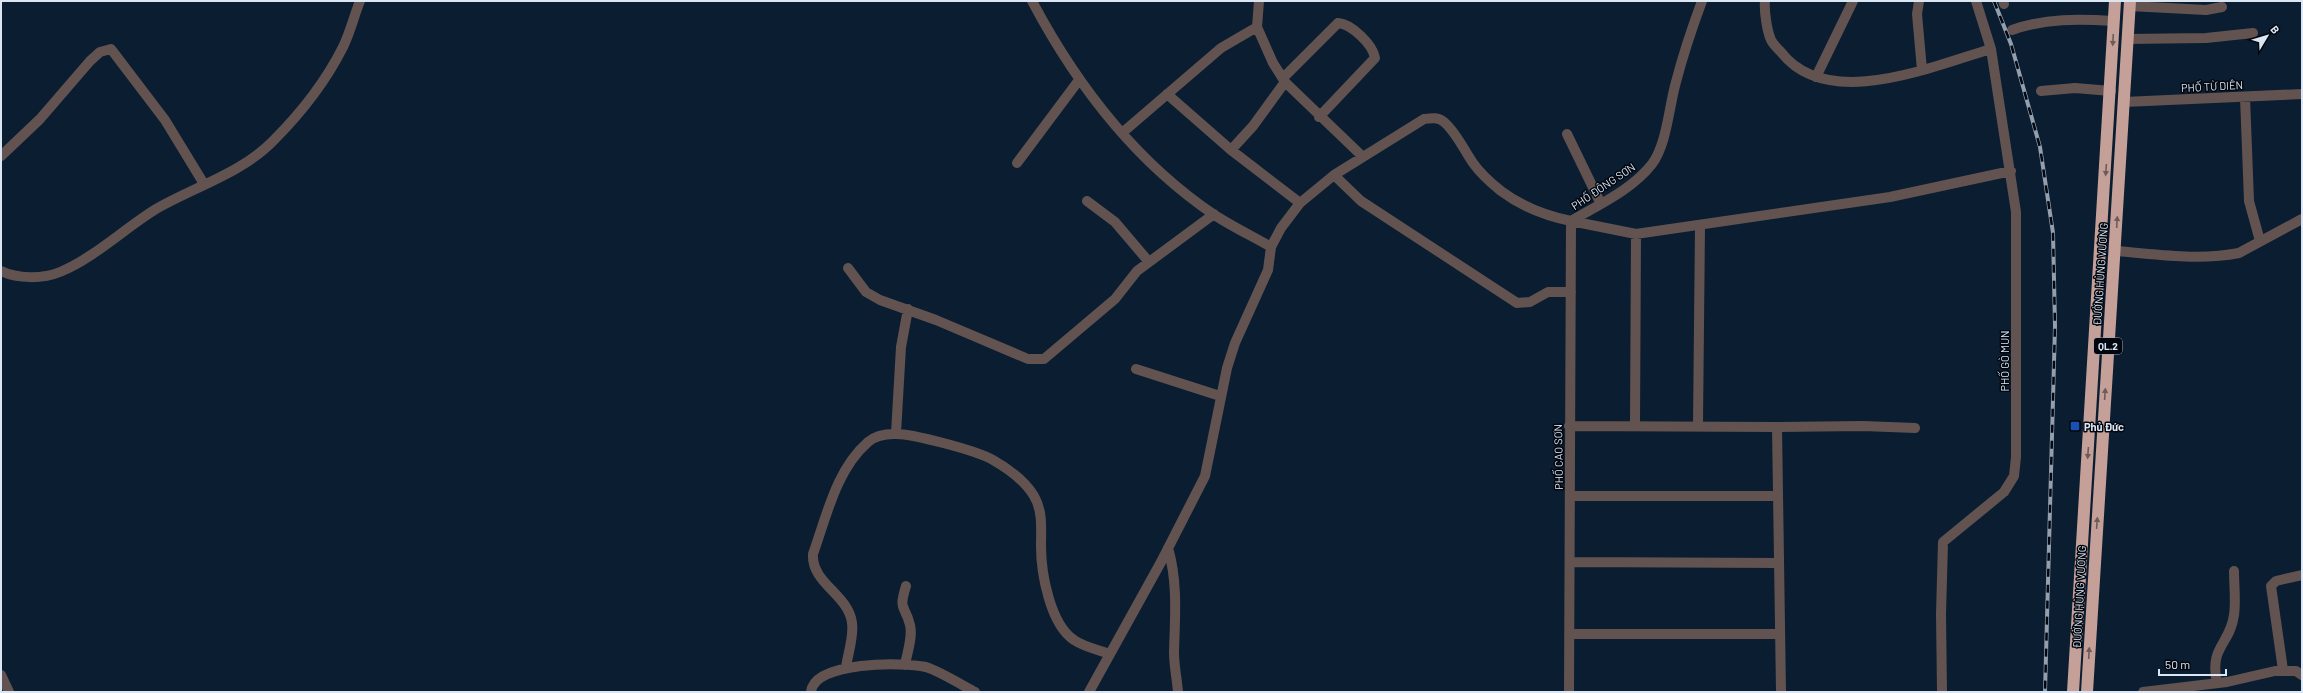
<svg xmlns="http://www.w3.org/2000/svg" width="2303" height="693" viewBox="0 0 2303 693" font-family="Barlow,sans-serif">
	<style>
		.lines { fill: none; stroke-linecap: round; stroke-linejoin: round }
		.minor { stroke: #625350; stroke-width: 10 }
		.highway { stroke: #c5a098; stroke-width: 12 }
		.rail-casing { stroke: #919faf; stroke-width: 4 }
		.rail { stroke: #02070f; stroke-width: 2.5; stroke-dasharray: 8; stroke-linecap: butt }
		.oneway { fill: #6d5b5a }
		.transit-dot { fill: #1a4fb4; stroke: #02070f; stroke-width: 1.5 }
		.labels { text-anchor: middle; dominant-baseline: central; stroke-width: 3; stroke-linejoin: round; paint-order: stroke }
		.shield { fill: #02070f; stroke: #99a3af; stroke-width: 1 }
		.shield-label { font-size: 10px; font-weight: bold; fill: #dae6f4 }
		.street-label { font-size: 11px; fill: #dae6f4; stroke: #02070f }
		.poi-label { font-size: 11px; font-weight: bold; fill: #dae6f4; stroke: #02070f; text-anchor: start }
	</style>
	<rect width="100%" height="100%" fill="#0b1d31"/>
	<g class="lines">
		<path class="minor" d="M1032,1C1076,84 1135,161 1213,214C1231,226 1252,236 1271,247
			M1259,1L1257,27L1273,63L1285,82L1362,156
			M1765,1C1764,11 1767,31 1771,40C1773,44 1778,49 1781,52C1827,112 1933,66 1991,49
			M1919,1L1917,14L1922,70
			M2003,1L2004,4
			M2129,6L2206,10L2222,7
			M2012,30C2045,18 2080,19 2114,21
			M2127,39L2206,38L2253,33
			M1816,77L1853,1
			M1283,78L1338,23C1352,24 1373,45 1375,58L1319,117
			M2041,91L2075,88L2111,91
			M1167,94L1231,150L1300,203
			M2245,97L2249,201L2260,241
			M2124,102L2302,94
			M1122,133L1221,48L1257,27
			M1567,134L1601,204
			M1231,150L1253,126L1285,82
			M1,156L40,119L90,61L100,52L111,49L165,120L204,184
			M1017,163L1079,80
			M1334,175L1361,201L1517,303L1530,302L1548,292H1571
			M1087,201L1115,222L1149,262
			M2115,251C2156,254 2198,261 2239,253L2302,219
			M848,268L866,292L880,300L936,320L1028,359H1044L1115,299L1137,271L1214,214
			M1,271C17,279 43,279 60,272C94,258 125,228 156,209C194,187 242,173 273,141C301,113 326,81 343,47C350,33 354,16 360,1
			M1136,369L1220,396
			M1698,425L1700,226
			M1569,426L1777,427L1863,426L1915,428
			M1635,426L1636,234
			M1777,427L1781,692
			M896,433L901,347L908,309
			M1570,496H1777
			M1168,548C1178,582 1175,617 1174,652C1174,666 1177,679 1178,692
			M1571,562L1779,563
			M1569,634H1780
			M905,665C907,653 913,637 910,625C905,604 898,612 906,586
			M846,667C848,653 854,637 852,623C849,595 811,583 813,554C827,515 836,470 868,442C875,436 885,434 894,434C911,433 978,451 993,460C1007,468 1025,481 1034,496C1043,511 1041,529 1041,546C1041,573 1050,624 1074,640C1084,647 1099,650 1110,654
			M2283,670L2271,586L2276,581L2302,575
			M1,675L9,692
			M2217,683C2209,646 2230,645 2234,615C2236,601 2234,585 2234,571
			M811,692C814,661 903,662 926,667C939,671 962,685 975,692
			M1089,692L1161,562L1205,476L1227,368L1235,343L1268,270L1271,247L1281,228L1300,203L1334,175L1424,119C1432,118 1438,117 1444,122C1456,132 1464,150 1473,163C1480,173 1491,183 1501,191C1521,206 1546,216 1571,221C1598,205 1633,189 1652,164C1667,144 1669,106 1676,82C1683,55 1692,28 1702,1
			M1569,692L1571,221L1636,234L1890,197L2011,171
			M1942,692L1941,614L1943,542L2004,492L2014,476L2016,457V212L1991,49L1976,1
			M2143,692L2227,682L2275,671H2296L2302,675"/>
		<path class="highway" d="M2073,692L2115,1
			M2087,692L2130,1"/>
		<g class="rail-casing">
			<path id="rail" d="M1994,1L2011,44L2040,147L2053,233L2055,326L2045,692"/>
		</g>
		<use href="#rail" class="rail"/>
	</g>
	<defs><path id="oneway-solid" d="M-6-.8H1V-3.2L6.5 0L1 3.2V.8H-6Z"/></defs>
	<g class="oneway">
		<use href="#oneway-solid" transform="translate(2113 40) rotate(93)"/>
		<use href="#oneway-solid" transform="translate(2106 170) rotate(94)"/>
		<use href="#oneway-solid" transform="translate(2117 222) rotate(-87)"/>
		<use href="#oneway-solid" transform="translate(2105 394) rotate(-86)"/>
		<use href="#oneway-solid" transform="translate(2088 453) rotate(94)"/>
		<use href="#oneway-solid" transform="translate(2097 523) rotate(-86)"/>
		<use href="#oneway-solid" transform="translate(2089 653) rotate(-87)"/>
	</g>
	<rect class="transit-dot" x="2070" y="421" width="10" height="10" rx="2"/>
	<g class="labels">
		<rect class="shield" x="2094" y="338" width="28" height="16" rx="3"/>
		<g class="shield-label">
			<text x="2108" y="346">QL.2</text>
		</g>
		<g class="street-label">
			<text transform="translate(2212 86) rotate(-3)">PHỐ TỪ DIÊN</text>
			<text transform="translate(1603 186) rotate(-34)">PHỐ ĐÔNG SƠN</text>
			<text transform="translate(2100 274) rotate(-86)">ĐƯỜNG HÙNG VƯƠNG</text>
			<text transform="translate(2004 361) rotate(-90)">PHỐ GÒ MUN</text>
			<text transform="translate(1558 457) rotate(-91)">PHỐ CAO SƠN</text>
			<text transform="translate(2079 597) rotate(-87)">ĐƯỜNG HÙNG VƯƠNG</text>
		</g>
		<g class="poi-label">
			<text x="2084" y="426">Phủ Đức</text>
		</g>
	</g>
	<rect width="2303" height="693" fill="none" stroke="#dae6f4" stroke-width="4"/>
	<g transform="translate(2267 36) rotate(52)" stroke="#02070f" stroke-width="3" paint-order="stroke">
	<path d="M0-3L7 15L0 10L-7 15Z" fill="#dae6f4"/>
	<text y="-6" font-size="11" font-weight="bold" text-anchor="middle" fill="#dae6f4">B</text>
	</g>
	<path d="M2159 669v6h67v-6" fill="none" stroke="#dae6f4" stroke-width="2"/>
	<text x="2165" y="669" font-size="12" fill="#dae6f4" stroke="#02070f" stroke-width="3" paint-order="stroke">50 m</text>
</svg>
